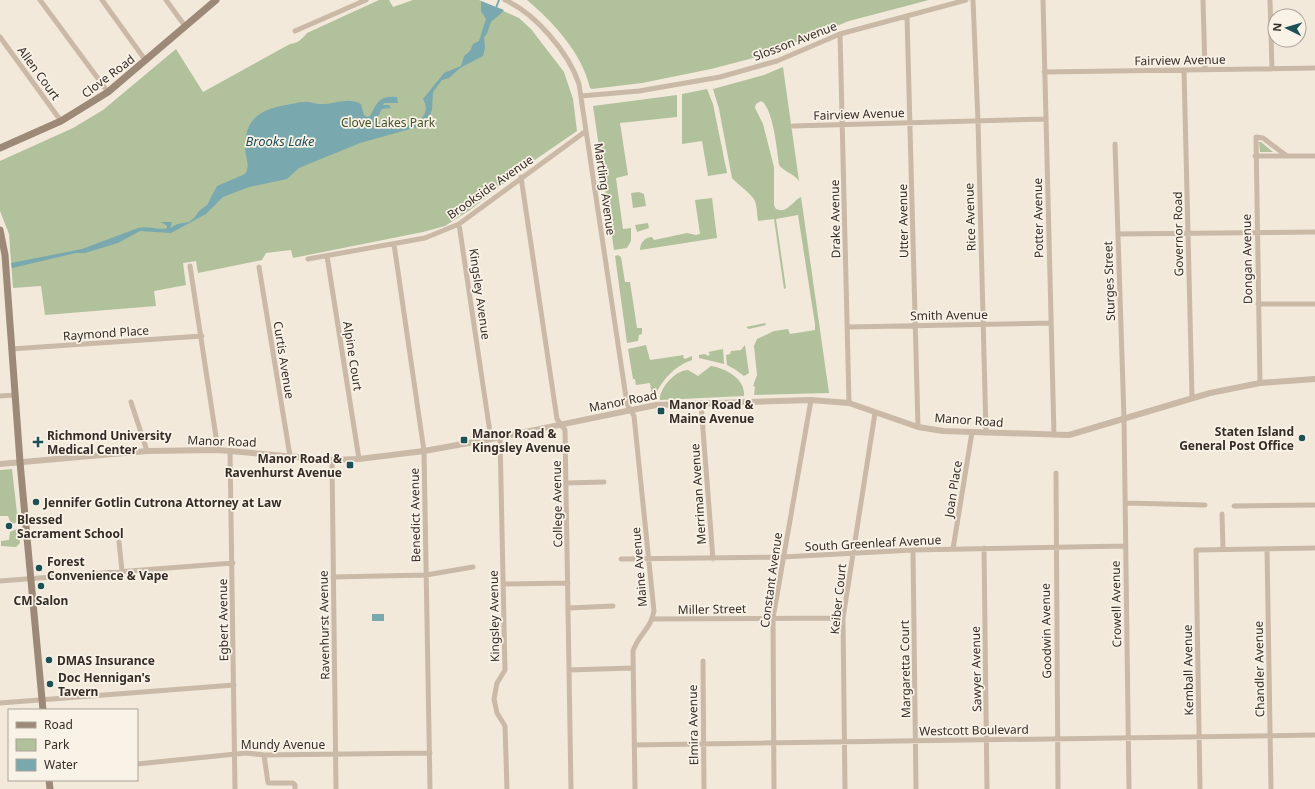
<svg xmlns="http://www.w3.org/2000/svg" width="1315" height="789" viewBox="0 0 1315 789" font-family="'Noto Sans',sans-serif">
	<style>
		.green { fill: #b1c19b }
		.water { fill: #7aa8af }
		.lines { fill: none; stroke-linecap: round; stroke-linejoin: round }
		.stream { stroke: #7aa8af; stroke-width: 2 }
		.minor { stroke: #cab9a7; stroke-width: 5 }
		.tertiary { stroke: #cab9a7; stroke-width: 6 }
		.secondary { stroke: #9d8978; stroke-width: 7 }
		.poi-dot { fill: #1d4f57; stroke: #f9f2e7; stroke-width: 1.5 }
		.labels { text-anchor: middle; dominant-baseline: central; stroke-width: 3.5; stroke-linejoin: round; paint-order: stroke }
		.street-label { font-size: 12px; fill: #362d27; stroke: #f9f2e7 }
		.park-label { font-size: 12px; fill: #42542b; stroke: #f9f2e7 }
		.poi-label { font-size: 12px; font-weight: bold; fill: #362d27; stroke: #f9f2e7; text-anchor: start }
		.water-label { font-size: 13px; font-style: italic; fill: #1d4f57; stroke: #f9f2e7 }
	</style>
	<rect width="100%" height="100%" fill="#f2e9db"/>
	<path class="green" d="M379,0H389L393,7L413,0H479L519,18L531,29L564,72L573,99L577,131L526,166L470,210L445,226L423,232L293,258L291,250L266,253L262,260L198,273L196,261L183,263L186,285L154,291L156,306L45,315L41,286L13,288L9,234L0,211V161L73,128L103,110L176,49L203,92L290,44C298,43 301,40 307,33Z
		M527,0H929L849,21L761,56L711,69L642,83L592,89L590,88C582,53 553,22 527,0Z
		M783,67L799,181C793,173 784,172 779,165C777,151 773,107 761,101L756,104L755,108L763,124L774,167V205L776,209C788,214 792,201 801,197L829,393L754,395L755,387L753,386L757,375L754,346L757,339L774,331L788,329L790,334L815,330V324L798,215L776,219L786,288L784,289L774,219L758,221C757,215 757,207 755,201C752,194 738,185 732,178L719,109L713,89L764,75Z
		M707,89L713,104L727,173L708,176L702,141L682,144V94Z
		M677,95V117L620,123L628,175L616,178L623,229L631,228V241L627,248L614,250L593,106Z
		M1259,142H1261L1273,152H1260Z
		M639,192L644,194L646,206L633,208L631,193Z
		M712,198L717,238L640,250C640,243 645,237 652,237L654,240L687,233L696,235L700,234L695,200Z
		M648,223L649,228L637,232L635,225Z
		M618,255L621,257L625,282H630L637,328H642V334L639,335L638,341L627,343L615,256Z
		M765,323L766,325L749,329L746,327Z
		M646,345L650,360L684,355L683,357L685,359L692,356V360C673,367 663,379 654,397H652L650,383L636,385L635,379H633L628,349Z
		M745,345L749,373L744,376L736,370L741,363L736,370L727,365L726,355L730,354L731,351L741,350Z
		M723,349L724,364L699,358V355L705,354L708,356L710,354L708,352Z
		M711,366C725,368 746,379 744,396L660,400C659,388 676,370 688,370L698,376Z
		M12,469L18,522L11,524L8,516H0V470Z
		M17,529L19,531L20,543L16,547L1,546V541L9,540L10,532Z"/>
	<path class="water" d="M481,1L504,10C500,15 494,19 491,22C488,28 489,33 484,37L485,48L483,56L460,68L449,78L442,80L433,92L432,110L429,116L421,126L360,143L299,168L287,179L249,187L223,197L206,214L171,233L140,231L118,243L85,253H76L12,268L11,263L82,249L138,228C148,225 158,231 167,228V226L161,222H172L170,228L177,224L189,222L194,218L199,211L207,205L217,186L245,174C251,165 245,158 245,148C245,118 260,110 286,105C292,104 298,102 304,102C309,101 314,104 319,104C333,105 348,96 361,104L364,115L367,117L370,116C377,102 380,95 397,97L398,103H384L383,105H389L391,108L382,109L377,118V121L383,124L387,120L396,123L397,128C402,129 404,126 409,125C423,122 430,111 423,99L444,73L461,66L464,56L470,51L473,44L479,41L486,19L481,11Z
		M372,614H384V621H372Z"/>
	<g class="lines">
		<path class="stream" d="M496,8L499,0"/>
		<path class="minor" d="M40,0L108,92
			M102,0L146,61
			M166,0L185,26
			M505,0C535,13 569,53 579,84L627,404L634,416L654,611C650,631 639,633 633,651L635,789
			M973,0L978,121L986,433
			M1043,0L1054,435
			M1203,0L1205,70
			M1270,0L1272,69
			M907,16L918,427
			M295,31L366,0
			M840,34L849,403
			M0,37L61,121
			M1184,70L1192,397
			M1044,72L1315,68
			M581,96L639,91L720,77L777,61L840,34L966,0
			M793,126L1046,119
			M1115,144L1124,418L1129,789
			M1255,156H1315
			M521,177L557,419L565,430L571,789
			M459,224L491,439
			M1118,234L1315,232
			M394,244L424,451L430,789
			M327,256L359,459
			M308,259L425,238L459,224L586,131
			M190,266L218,450
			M259,267L290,456
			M1258,304H1315
			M848,327L1051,323
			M11,349L202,336
			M1260,383L1256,137L1263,138L1287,156
			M0,396L15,395
			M131,402L147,451
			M701,404L713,559
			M500,437L505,670L497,683L494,699L497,713L505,726L507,789
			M230,450L235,789
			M332,460L336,789
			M1056,473L1058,789
			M566,483L604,482
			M1125,503L1205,505
			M1234,506L1315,505
			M1222,514L1223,549
			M119,542L122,571
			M984,548L987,789
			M953,549L972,432
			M1267,549L1271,789
			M913,550L916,789
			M621,559L783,557L913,550L1125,546
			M333,577L426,575L473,567
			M0,581L233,563
			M504,584L568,583
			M569,608L613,606
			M652,619L843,618
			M703,661L704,789
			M569,670L633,668
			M0,703L234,685
			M634,745L1315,735
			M264,755L268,783H293L295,785V789
			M137,764L246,753L264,755L430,753
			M774,789L773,618L811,400
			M845,789L843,618L875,413
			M1200,789L1196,550L1315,548"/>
		<path class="tertiary" d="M0,464L147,451L218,450L332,460L359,459L424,451L491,439L656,405L811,400L849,403L918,427L943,431L1069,435L1210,393L1260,383L1315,379"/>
		<path class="secondary" d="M0,148L61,121L108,92L216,0
			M0,230L5,255L20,462L43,710
			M49,780L50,789"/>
	</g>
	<g class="poi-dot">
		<rect x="657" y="407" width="8" height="8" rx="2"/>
		<circle cx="1302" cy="438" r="4"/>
		<rect x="460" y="436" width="8" height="8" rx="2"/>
		<path d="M36 436h4v4h4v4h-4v4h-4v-4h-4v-4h4z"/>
		<rect x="346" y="461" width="8" height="8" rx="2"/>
		<circle cx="36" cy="502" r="4"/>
		<circle cx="9" cy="526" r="4"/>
		<circle cx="39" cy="568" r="4"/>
		<circle cx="41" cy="586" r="4"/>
		<circle cx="49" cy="660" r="4"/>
		<circle cx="50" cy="684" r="4"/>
	</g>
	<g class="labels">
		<g class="street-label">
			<text transform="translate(795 41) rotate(-21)">Slosson Avenue</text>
			<text transform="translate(1180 60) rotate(-1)">Fairview Avenue</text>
			<text transform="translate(39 73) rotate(54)">Allen Court</text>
			<text transform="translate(108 76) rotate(-37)">Clove Road</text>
			<text transform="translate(859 114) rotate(-2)">Fairview Avenue</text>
			<text transform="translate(490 187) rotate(-35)">Brookside Avenue</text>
			<text transform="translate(605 189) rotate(82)">Martling Avenue</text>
			<text transform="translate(970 217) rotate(-92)">Rice Avenue</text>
			<text transform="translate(1038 218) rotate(-91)">Potter Avenue</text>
			<text transform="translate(835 219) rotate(-91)">Drake Avenue</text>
			<text transform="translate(903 221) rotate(-91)">Utter Avenue</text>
			<text transform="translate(1178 234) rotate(-91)">Governor Road</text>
			<text transform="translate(1247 259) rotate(-91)">Dongan Avenue</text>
			<text transform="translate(1109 281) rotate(-92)">Sturges Street</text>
			<text transform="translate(480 294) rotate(82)">Kingsley Avenue</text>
			<text transform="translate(949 315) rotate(-1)">Smith Avenue</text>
			<text transform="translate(106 333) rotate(-4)">Raymond Place</text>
			<text transform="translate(353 356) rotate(81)">Alpine Court</text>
			<text transform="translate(284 360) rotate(81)">Curtis Avenue</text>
			<text transform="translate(623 401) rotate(-11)">Manor Road</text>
			<text transform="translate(969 420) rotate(4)">Manor Road</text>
			<text transform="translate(222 441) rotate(2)">Manor Road</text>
			<text transform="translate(953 489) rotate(-81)">Joan Place</text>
			<text transform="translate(698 494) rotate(-94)">Merriman Avenue</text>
			<text transform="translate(557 504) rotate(-91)">College Avenue</text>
			<text transform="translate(415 515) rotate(-91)">Benedict Avenue</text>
			<text transform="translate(873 543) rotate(-3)">South Greenleaf Avenue</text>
			<text transform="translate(639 567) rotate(-95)">Maine Avenue</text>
			<text transform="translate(771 580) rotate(-82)">Constant Avenue</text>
			<text transform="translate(838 599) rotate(-84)">Keiber Court</text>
			<text transform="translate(1116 604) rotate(-91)">Crowell Avenue</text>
			<text transform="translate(712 609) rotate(-1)">Miller Street</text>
			<text transform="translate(494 616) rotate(-91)">Kingsley Avenue</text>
			<text transform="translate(223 620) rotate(-91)">Egbert Avenue</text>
			<text transform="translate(324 625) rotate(-91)">Ravenhurst Avenue</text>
			<text transform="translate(1046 631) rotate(-91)">Goodwin Avenue</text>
			<text transform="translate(905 669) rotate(-91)">Margaretta Court</text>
			<text transform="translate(976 669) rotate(-91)">Sawyer Avenue</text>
			<text transform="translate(1259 669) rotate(-91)">Chandler Avenue</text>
			<text transform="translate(1188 670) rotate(-91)">Kemball Avenue</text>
			<text transform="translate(693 725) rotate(-91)">Elmira Avenue</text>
			<text transform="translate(974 730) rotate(-1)">Westcott Boulevard</text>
			<text x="283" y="744">Mundy Avenue</text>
		</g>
		<g class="park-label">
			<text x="388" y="122">Clove Lakes Park</text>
		</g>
		<g class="poi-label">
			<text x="669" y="404">Manor Road &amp;<tspan x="669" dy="14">Maine Avenue</tspan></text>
			<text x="1294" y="431" text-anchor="end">Staten Island<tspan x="1294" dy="14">General Post Office</tspan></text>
			<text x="472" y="433">Manor Road &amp;<tspan x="472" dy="14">Kingsley Avenue</tspan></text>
			<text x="47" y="435">Richmond University<tspan x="47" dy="14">Medical Center</tspan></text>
			<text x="342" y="458" text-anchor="end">Manor Road &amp;<tspan x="342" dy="14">Ravenhurst Avenue</tspan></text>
			<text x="44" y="502">Jennifer Gotlin Cutrona Attorney at Law</text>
			<text x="17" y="519">Blessed<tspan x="17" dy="14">Sacrament School</tspan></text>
			<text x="47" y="561">Forest<tspan x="47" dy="14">Convenience &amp; Vape</tspan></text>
			<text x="41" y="600" text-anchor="middle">CM Salon</text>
			<text x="57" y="660">DMAS Insurance</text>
			<text x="58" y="677">Doc Hennigan's<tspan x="58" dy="14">Tavern</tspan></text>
		</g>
		<g class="water-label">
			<text x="280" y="141">Brooks Lake</text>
		</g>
	</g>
	<rect x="8" y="709" width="130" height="72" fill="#f9f2e7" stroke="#aba39a"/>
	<rect x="16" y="722" width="20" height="6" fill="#9d8978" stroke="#aba39a"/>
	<text x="44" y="729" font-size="12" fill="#362d27">Road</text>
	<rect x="16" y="739" width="20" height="12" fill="#b1c19b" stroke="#aba39a"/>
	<text x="44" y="749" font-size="12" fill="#362d27">Park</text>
	<rect x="16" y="759" width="20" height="12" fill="#7aa8af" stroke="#aba39a"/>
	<text x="44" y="769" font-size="12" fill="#362d27">Water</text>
	<g transform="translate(1287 28) rotate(275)"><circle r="19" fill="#f9f2e7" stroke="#aba39a"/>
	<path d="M0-3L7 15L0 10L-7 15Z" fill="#1d4f57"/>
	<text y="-6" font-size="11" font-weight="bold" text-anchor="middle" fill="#362d27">N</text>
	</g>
</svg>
